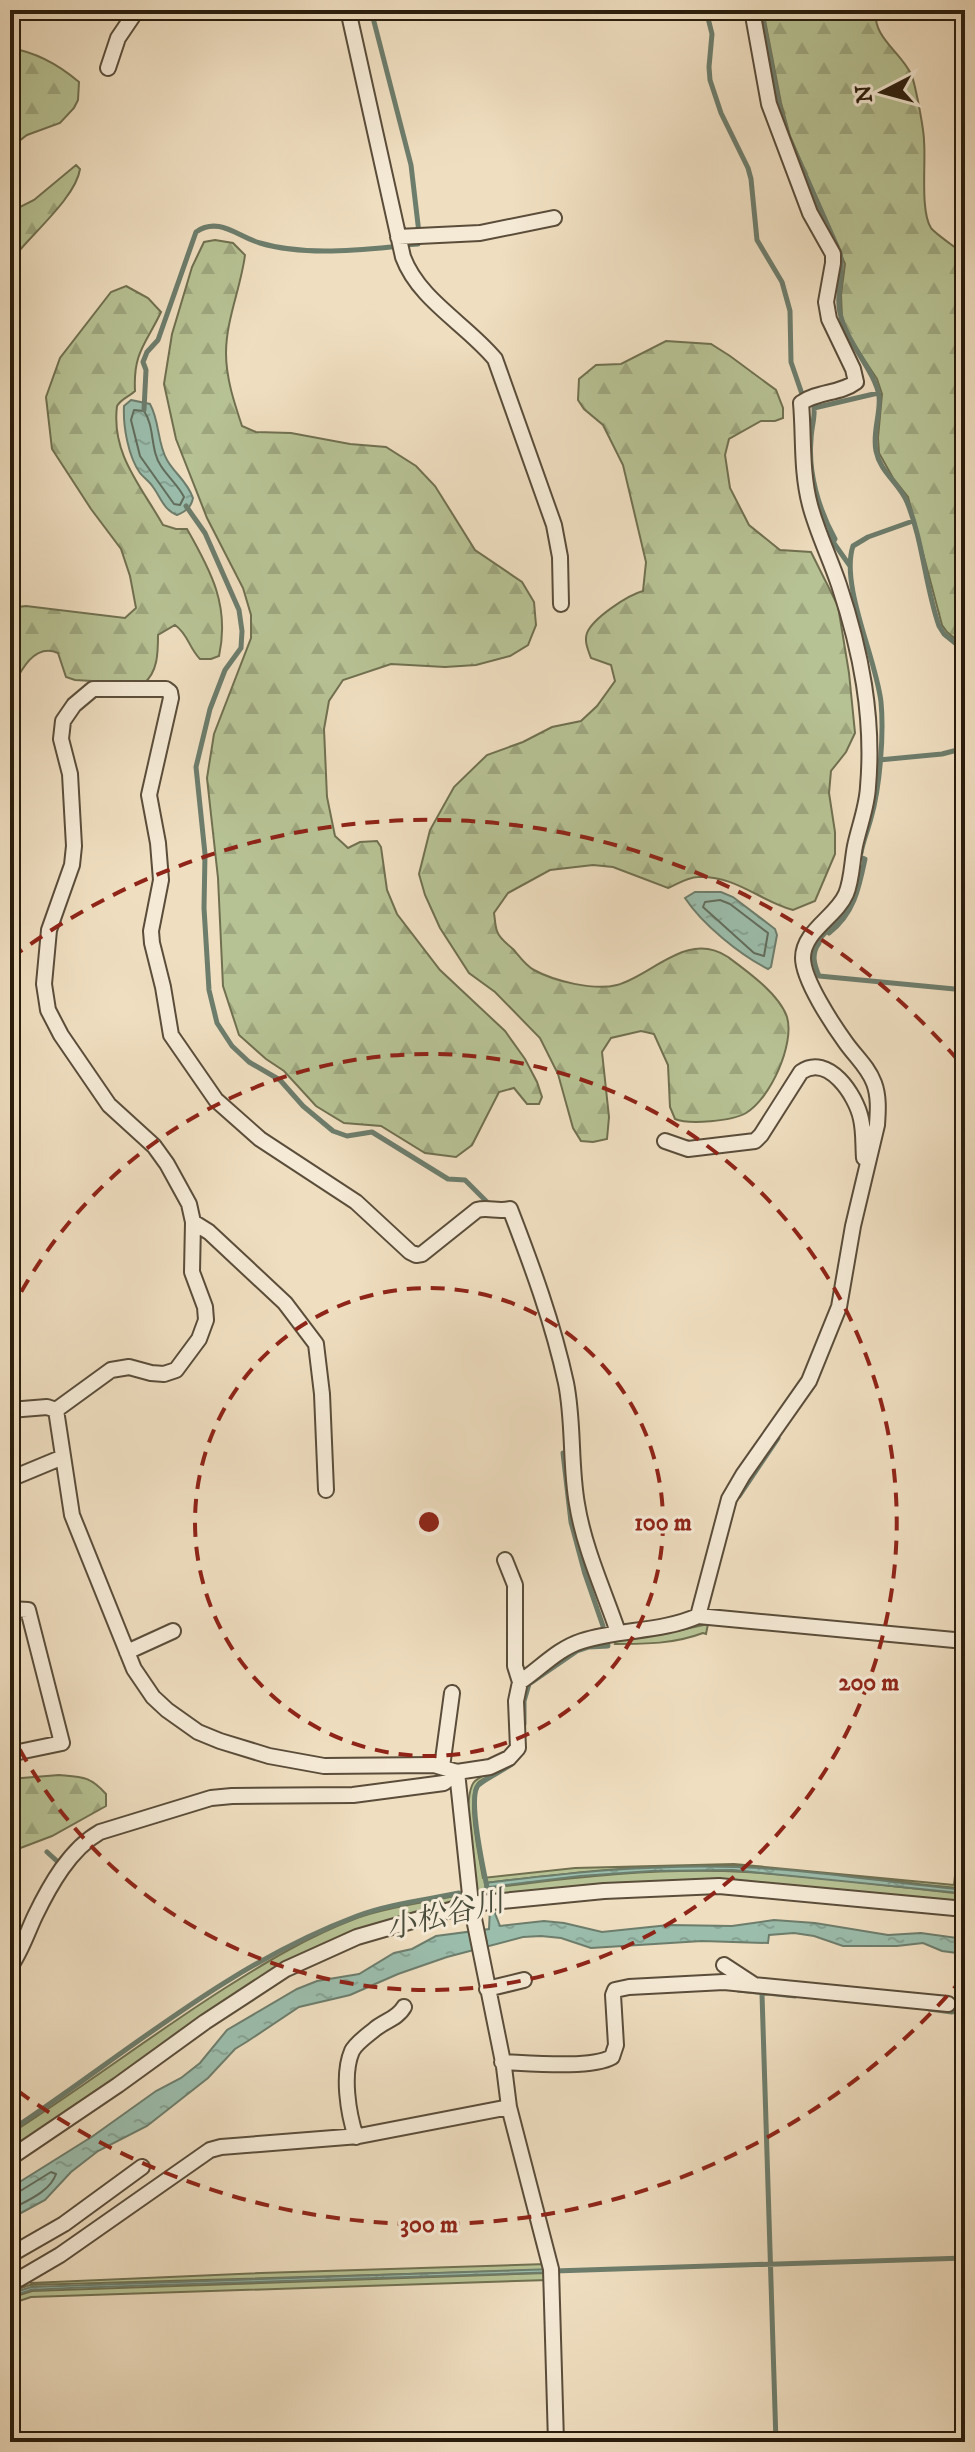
<svg xmlns="http://www.w3.org/2000/svg" width="975" height="2452" viewBox="0 0 975 2452" font-family="'IM FELL DW Pica','Noto Serif JP',serif">
	<style>
		.green { fill: #b7c294; stroke: #707050; stroke-width: 2 }
		.forest { fill: url(#forest-firs); stroke: #707050; stroke-width: 2 }
		.water { fill: url(#water-ripples); stroke: #6d7d6c; stroke-width: 2 }
		.lines { fill: none; stroke-linecap: round; stroke-linejoin: round }
		.shore { stroke: #626d5c; stroke-width: 2 }
		.stream { stroke: #6d7d6c; stroke-width: 5 }
		.minor-casing { stroke: #5a4d3a; stroke-width: 18 }
		.minor { stroke: #f5ead6; stroke-width: 14 }
		.ring { fill: none; stroke: #8f2418; stroke-width: 4; stroke-dasharray: 14 10 }
		.labels { text-anchor: middle; dominant-baseline: central; stroke-width: 6; stroke-linejoin: round; paint-order: stroke }
		.water-label { font-size: 30px; font-style: italic; fill: #4b4d3d; stroke: #f5ead6 }
		.centre { fill: #8f2418; stroke: #f5ead6; stroke-width: 4 }
		.ring-label { font-size: 24px; text-anchor: middle; font-weight: bold; fill: #8f2418; stroke: #f5ead6; stroke-width: 6; stroke-linejoin: round; paint-order: stroke }
	</style>
	<defs>
		<pattern id="forest-firs" width="22" height="20" patternUnits="userSpaceOnUse" patternTransform="scale(2)"><rect width="22" height="20" fill="#b7c294"/><path d="M5 1l3.5 6h-7zM16 11l3.5 6h-7z" fill="#9da67e"/></pattern>
		<pattern id="water-ripples" width="26" height="14" patternUnits="userSpaceOnUse" patternTransform="scale(2)"><rect width="26" height="14" fill="#9bbdac"/><path d="M2 4q2-2 4 0t4 0M15 11q2-2 4 0t4 0" fill="none" stroke="#86a293"/></pattern>
	</defs>
	<rect width="100%" height="100%" fill="#efdec0"/>
	<filter id="stains"><feTurbulence type="fractalNoise" baseFrequency=".0025" numOctaves="4"/><feColorMatrix values="0 0 0 0 .2 0 0 0 0 .09 0 0 0 0 .02 0 0 0 .5 -.17"/></filter>
	<radialGradient id="worn" r=".72"><stop offset=".6" stop-color="#630" stop-opacity="0"/><stop offset="1" stop-color="#630" stop-opacity=".3"/></radialGradient>
	<path class="green" d="M708,1624L706,1634L703,1633C674,1644 646,1644 615,1644L617,1638L667,1633Z
		M607,1639L609,1644C569,1647 559,1660 529,1683L525,1689C522,1708 527,1734 520,1752C513,1768 494,1773 480,1781C464,1792 480,1860 483,1878L575,1868L734,1864L954,1885L965,1780L956,1888C884,1881 807,1869 736,1866C652,1863 568,1873 485,1883L486,1894L491,1893L490,1888C575,1877 661,1867 746,1872C819,1876 892,1887 965,1894V1908L753,1886L713,1884L591,1889L493,1901L482,1900L475,1896C470,1879 462,1792 475,1781C488,1770 513,1767 519,1749C525,1732 519,1711 522,1693C526,1673 569,1646 588,1641C594,1640 601,1640 607,1639Z
		M464,1894L460,1903L308,1955L10,2154V2134C82,2088 150,2036 222,1990C266,1962 309,1936 357,1918C390,1906 430,1902 464,1894Z
		M546,2264L547,2270L30,2285L10,2292V2284L28,2278L31,2283L261,2273Z
		M547,2273L548,2280L31,2297L10,2304V2298L32,2291Z"/>
	<path class="forest" d="M763,10H876C872,37 900,51 911,74C915,82 924,130 924,141C926,162 920,211 931,228C933,232 959,250 965,255V647L947,632L942,625L908,497L893,478L879,453L878,438L882,394L877,379L850,338L842,317L841,295L845,264L790,136L781,103Z
		M10,48C35,52 59,65 79,82L78,100L74,108L60,123L27,135L10,148Z
		M76,165L80,169C76,198 28,237 10,262V212L34,200Z
		M215,240L233,243L245,255C241,287 226,320 226,353C226,378 234,402 242,426L256,432L291,433L350,444L386,447L416,466L435,486L475,550L522,582L534,602L536,625L528,645L510,656L476,665L445,667L391,664L343,680L329,701L324,729L327,797L335,836L348,848L360,842L377,841L381,847L387,890L397,914L440,970L505,1031L525,1059L537,1082L542,1097L539,1104H527L514,1088L499,1092L472,1145L456,1157L425,1153L381,1126L344,1123L316,1106L284,1071L266,1059L239,1035L223,986L218,878L207,778L214,734L251,638V615L243,588L207,518L176,439L164,384L172,334L192,267L204,242Z
		M126,286L148,298L161,312C146,344 133,352 135,391C129,397 122,398 117,406C111,454 141,486 163,525L176,529H187C211,571 230,606 219,656L211,659H200C189,648 188,634 175,625L158,635C158,652 158,673 143,684L75,680L66,677L58,653C33,642 19,674 10,692V608L26,606L125,618L136,608L130,576L121,549L91,509L52,449L46,397L60,358L111,292Z
		M666,341L711,344L730,356L776,390L783,408V418L775,421H761L729,439L725,455L730,488L749,525L780,550L811,552L838,606L849,673L855,733L846,752L831,771L829,793L835,832V854L815,901L793,910C760,901 735,875 698,877C688,877 677,884 668,888L613,867L593,865L550,870L508,893L494,913C495,919 495,926 497,931C499,938 507,944 513,949C519,956 526,966 534,970C554,981 594,991 617,985C653,975 687,930 728,957C747,971 779,994 787,1017C795,1044 770,1099 746,1113C732,1121 689,1125 675,1119L670,1107L668,1065L654,1034L641,1031L611,1038L602,1052L609,1117L607,1139L593,1142L581,1141L573,1128L558,1074L540,1038L495,992L469,973L440,928L425,895L419,874L430,830L454,787L487,755L523,742L552,727L581,721L597,706L615,681L611,665L591,658C588,650 584,641 587,633C593,618 628,595 643,591L646,562L623,465L603,425L584,409L578,400L579,379L596,365L621,364Z
		M59,1775C82,1777 90,1776 106,1794V1806L52,1836L10,1852V1779Z"/>
	<path class="water" d="M131,400L150,404C160,422 157,443 167,460C175,474 187,481 193,498C191,507 187,511 177,515C164,510 161,498 153,487C150,482 144,478 140,473C128,456 123,426 124,406Z
		M695,892H721L733,897L775,929L777,935L771,967L768,969C740,955 702,924 685,898Z
		M965,1800V1840L960,1893L733,1870L652,1871L580,1876L490,1887V1893H487L485,1883C568,1873 652,1864 736,1867C808,1869 884,1882 956,1889Z
		M490,1908L494,1911L500,1926L544,1921L564,1923L602,1932L669,1925L732,1926L774,1920L815,1923L888,1935L921,1933L965,1939V1954L942,1951L923,1943L897,1946H843L814,1936L794,1933L769,1935L768,1943L702,1941L591,1948L561,1938L541,1936L523,1937L447,1957L398,1974L350,1995L299,2007L248,2041L235,2049L208,2078L147,2126L98,2151L71,2172L45,2200L10,2219V2188L93,2136L156,2091L181,2078L200,2063L227,2030L297,1989L317,1981L359,1974L394,1953L412,1949L436,1936L489,1929Z
		M554,2269L560,2272L70,2288L31,2290L10,2297V2294L31,2287Z"/>
	<g class="lines">
		<path class="shore" d="M134,410L144,411C155,427 150,450 161,466C168,477 178,485 184,497L180,505L174,504L140,456L131,420Z
			M720,900L730,904L768,933L764,956L754,953L703,907L705,902Z
			M10,2194L17,2193L51,2172L56,2174C50,2192 26,2201 10,2210"/>
		<path class="stream" d="M371,10L411,165L419,233
			M706,10L712,34L709,67L710,80L721,113L748,168L751,179L757,240L782,282L790,311L791,362L803,397
			M761,10L779,104L788,136L840,253C845,274 835,293 840,313C846,342 875,371 879,396C881,414 872,432 876,451C880,472 899,483 907,502C923,541 925,586 939,626L944,634L965,651
			M404,245L418,244
			M144,410L146,370L143,362L147,352L158,340L196,232C219,216 238,237 260,243C300,255 350,251 391,247
			M186,506L205,533L239,610L242,631L241,648L225,670L210,709L196,767L205,854L204,908L209,990L217,1023L232,1046L249,1062L280,1080L303,1106L333,1131L347,1136L372,1132L448,1179L465,1180L489,1204
			M826,532L850,566
			M833,542L835,539C819,510 808,473 811,440C811,429 815,419 814,408L878,393
			M879,760L942,754L965,748
			M861,853C863,841 868,830 871,818C880,787 884,734 881,702C876,658 840,585 853,546L868,537L913,521
			M829,933C854,914 859,888 865,859L860,857
			M819,943C811,954 814,964 819,976L965,990
			M811,950C821,933 839,924 846,905
			M563,1453L571,1522L585,1574L603,1626
			M739,1496L778,1438
			M524,1724V1701L529,1684L577,1651L589,1647L608,1646
			M47,1852L58,1862L57,1865
			M487,1887C483,1868 469,1802 477,1787C480,1781 505,1770 513,1763
			M738,1990L795,1996
			M762,1994L776,2442
			M929,2009L952,2012
			M10,2131C125,2055 226,1965 357,1916C389,1904 425,1900 459,1893
			M554,2271L965,2258"/>
		<g class="minor-casing">
			<path id="minor" d="M348,10L403,257C419,300 466,324 495,359L554,525L560,557L561,604
				M108,68L118,38L137,10
				M398,237L480,233L554,218
				M665,1141L688,1149L755,1141L761,1135L801,1072C828,1053 856,1095 861,1119C864,1132 863,1145 864,1158
				M193,1222L209,1232L285,1303L316,1344L322,1394L326,1490
				M10,1410L47,1407L56,1410L72,1515L134,1669L153,1697L167,1710L198,1732L220,1741L269,1756L324,1766L434,1765L457,1772L490,1767L509,1758L518,1748L516,1701L520,1682C541,1668 557,1649 582,1641C620,1629 662,1632 698,1616L965,1641
				M56,1410L111,1370L129,1367L151,1373L164,1374L176,1370L199,1339L206,1320L205,1307L192,1272L193,1222L189,1204L167,1164L154,1146L109,1105L61,1035L48,1010L44,984L49,930L72,865L74,846L70,774L61,739L63,721L74,705L93,689H166L170,692L171,698L149,795L158,843L161,880L151,931L152,943L163,987L171,1035L216,1100L260,1139L356,1202L410,1252L416,1255L422,1254L477,1210C488,1207 498,1212 510,1209C532,1266 553,1323 566,1383C574,1423 570,1465 577,1504C584,1548 604,1591 618,1632
				M10,1479L63,1457
				M505,1560L515,1585V1666L520,1682
				M10,1609L28,1610L62,1743L14,1753
				M698,1616L729,1499L743,1475L809,1381L839,1307L853,1226L877,1125C878,1111 879,1096 874,1083C868,1067 856,1057 846,1043C833,1025 803,980 803,958C803,931 836,917 846,894C852,880 852,861 855,846C859,827 867,807 868,787C874,717 861,651 839,585C830,558 817,532 810,505C801,471 804,437 801,403C818,391 840,394 856,382L853,369L829,319L826,302L833,263V254L810,213L769,104L752,10
				M127,1652L173,1631
				M442,1767L452,1693
				M457,1772L471,1904L504,2067L509,2107L551,2269L556,2442
				M724,1965L753,1984
				M10,1967C21,1952 27,1933 35,1916C50,1885 70,1849 100,1832L211,1798L232,1796L353,1795L444,1783L457,1772
				M487,1989L524,1980
				M502,2062C528,2063 591,2069 612,2057L616,2045L613,1995L615,1990L629,1987L724,1982L948,2004
				M356,2137C348,2113 342,2074 352,2051C356,2043 368,2035 375,2029C385,2021 398,2018 404,2007
				M10,2158L118,2085L205,2022L286,1969L357,1937L471,1904L604,1891L719,1886L965,1909
				M10,2255L64,2224L142,2167
				M19,2279L60,2255L210,2150L221,2147L359,2136L509,2107"/>
		</g>
		<use href="#minor" class="minor"/>
	</g>
	<g class="ring">
		<circle cx="429" cy="1522" r="234"/>
		<path d="M10 1313A468 468 0 1 1 10 1731"/>
		<path d="M963 1978A702 702 0 0 1 11 2086M11 958A702 702 0 0 1 963 1066"/>
	</g>
	<g class="labels">
		<g class="water-label">
			<text transform="translate(445 1916) rotate(-14)">小松谷川</text>
		</g>
	</g>
	<circle cx="429" cy="1522" r="12" class="centre"/>
	<g class="ring-label">
		<text x="663" y="1530">100 m</text>
		<text x="869" y="1690">200 m</text>
		<text x="429" y="2232">300 m</text>
	</g>
	<rect width="975" height="2452" fill="none" stroke="#efdec0" stroke-width="40"/>
	<rect x="12" y="12" width="951" height="2428" fill="none" stroke="#291d0d" stroke-width="4"/>
	<rect x="20" y="20" width="935" height="2412" fill="none" stroke="#291d0d" stroke-width="2"/>
	<g transform="translate(883 92) rotate(264)" stroke="#f5ead6" stroke-width="6" paint-order="stroke">
	<path d="M0-6L14 30L0 20L-14 30Z" fill="#291d0d"/>
	<text y="-12" font-size="22" font-weight="bold" text-anchor="middle" fill="#291d0d">N</text>
	</g>
	<rect width="100%" height="100%" filter="url(#stains)"/>
	<rect width="100%" height="100%" fill="url(#worn)"/>
</svg>
